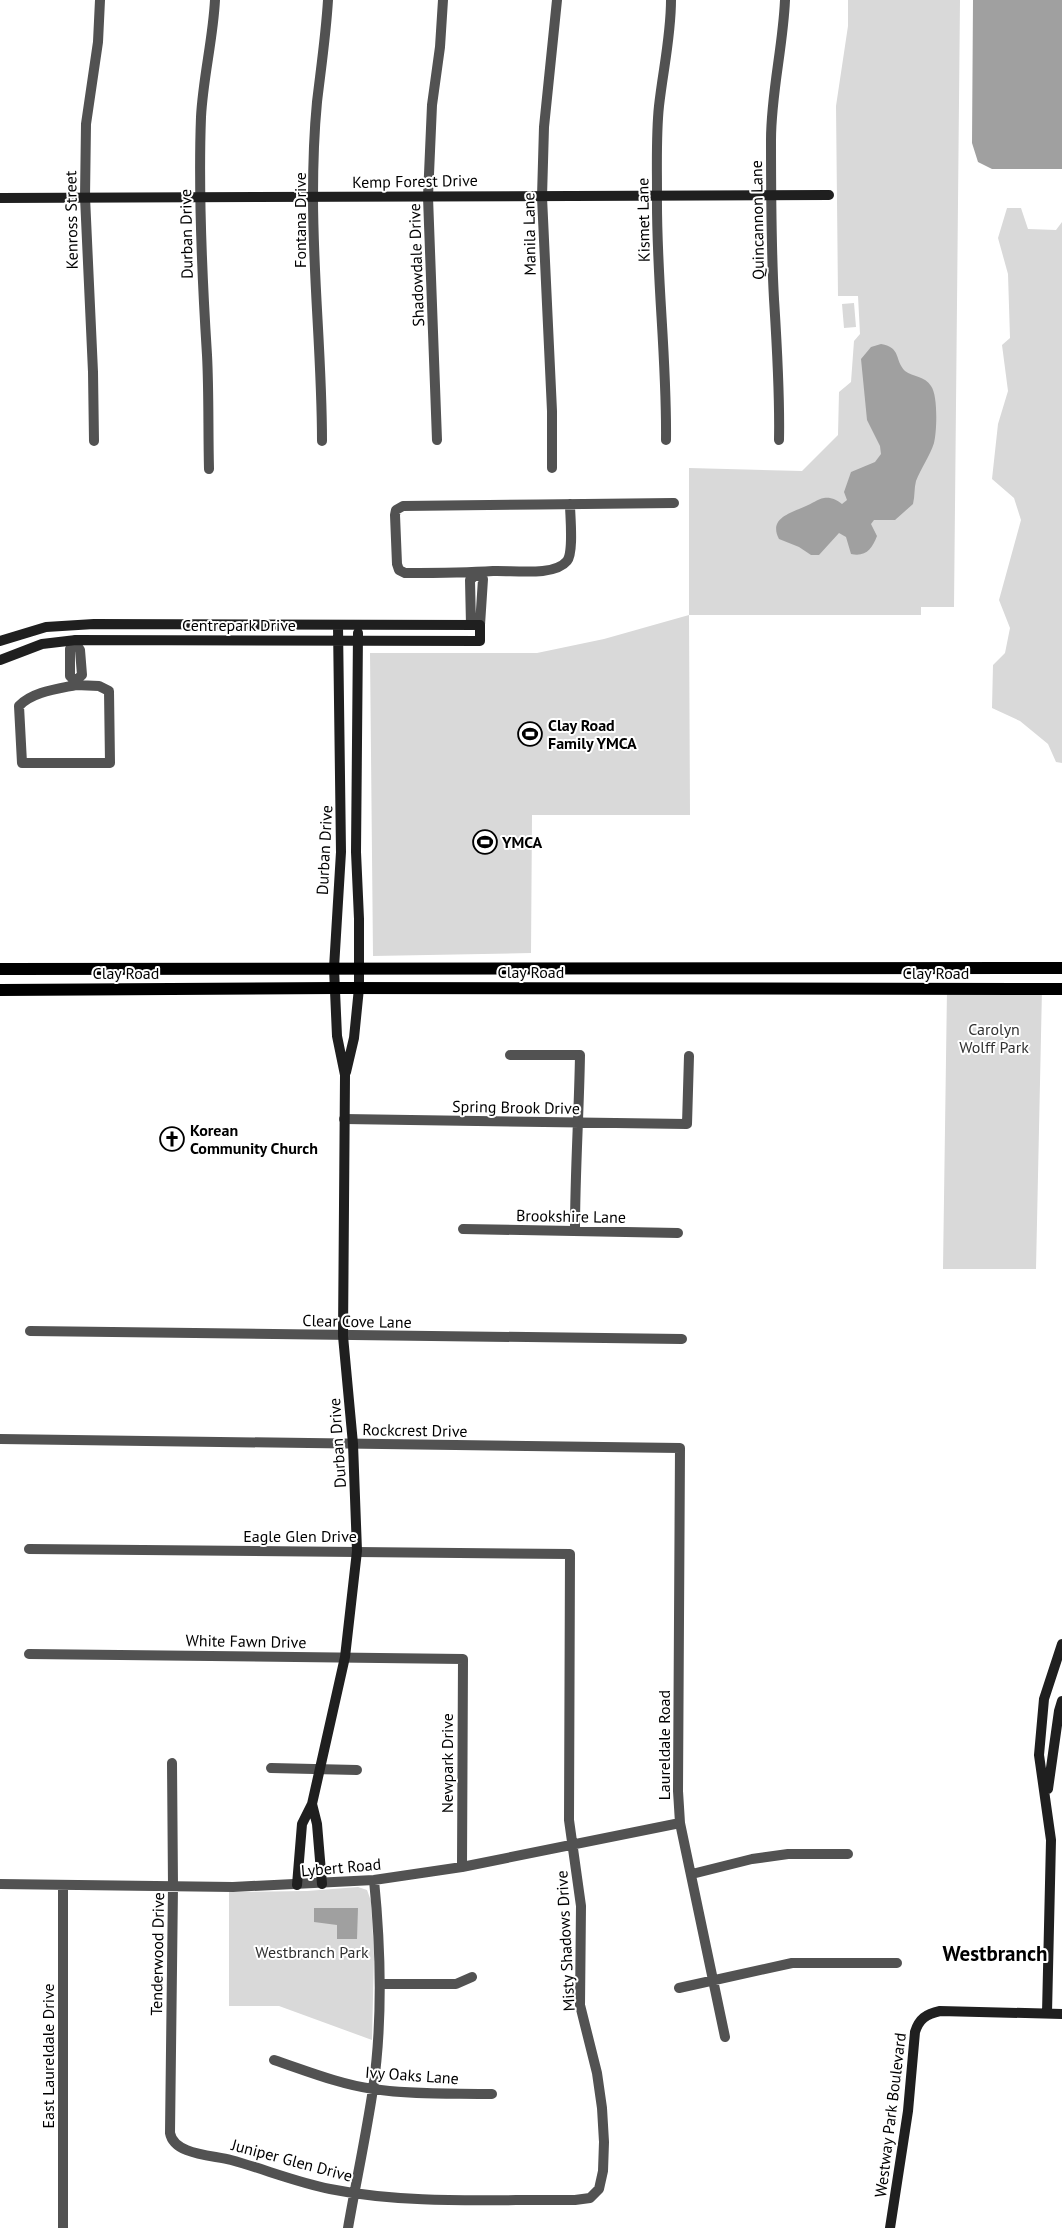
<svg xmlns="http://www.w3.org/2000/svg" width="1062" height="2228" viewBox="0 0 1062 2228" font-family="'PT Sans',sans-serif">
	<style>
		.green { fill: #d9d9d9 }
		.water { fill: #a0a0a0 }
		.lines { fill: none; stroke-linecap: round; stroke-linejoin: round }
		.street { stroke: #525252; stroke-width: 10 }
		.secondary { stroke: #1f1f1f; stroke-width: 10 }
		.primary { stroke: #000; stroke-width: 12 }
		.labels { text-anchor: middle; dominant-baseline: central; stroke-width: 4; stroke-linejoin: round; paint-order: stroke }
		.street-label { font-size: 16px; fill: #000; stroke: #fff }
		.poi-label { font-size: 16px; font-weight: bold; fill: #000; stroke: #fff; text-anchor: start }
		.park-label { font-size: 16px; fill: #303030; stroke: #fff }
		.district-label { font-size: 21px; font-weight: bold; fill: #000; stroke: #fff }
	</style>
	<rect width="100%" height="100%" fill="#fff"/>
	<path class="green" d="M848,0H960L954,607H921V615H689L690,815H532L531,953L373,956L370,653H537L604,639L689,615V468L802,471L838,435L839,392L851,382L854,341L860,334L858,296H838L836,106L848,26Z
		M1007,208H1021L1028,229L1056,230L1062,222V763L1056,762L1048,744L1020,721L992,708L993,665L1005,653L1010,628L999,600L1021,520L1014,498L992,479L998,424L1008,391L1002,345L1010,338L1008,274L998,238Z
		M854,303L856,327L844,328L842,304Z
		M947,989H1042L1036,1269H943Z
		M358,1887L367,1890L371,1901L374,1956L372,2040L279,2006H229V1892L307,1891Z"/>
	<path class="water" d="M973,0H1062V169H992L978,162L972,143Z
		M881,344C902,348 894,360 905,371C913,377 925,376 931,386C938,395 937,431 934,443C930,456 921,468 916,481C914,488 915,496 913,504L895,520H874L871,524L877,536C872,549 866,557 851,554L846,537L839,533L819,555H811L799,547L779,539C768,518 791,513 806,506C812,504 817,499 824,498C831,497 837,500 842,504L847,500L844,492L851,472L875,462L881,454L880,446L867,420L861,359L871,347Z
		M314,1908H358L357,1939H337V1925L314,1922Z"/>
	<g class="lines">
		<path class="street" d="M437,440L428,197L432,105L440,47L443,0
			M666,440C667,357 656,276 657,193C657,164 656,134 659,106C663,70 671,36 671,0
			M779,440C780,393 777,347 774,299C771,246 771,193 771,140C771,93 783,47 785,0
			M94,441L93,372L85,197L86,124L98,42L100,0
			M322,441C322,359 313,279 313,197C313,166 314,133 317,102C321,68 326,34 328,0
			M552,468V411L542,197L544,127L557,0
			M209,469C208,431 209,393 207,355C202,276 198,196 201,117C203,78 213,39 215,0
			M570,504C570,516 574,552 567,561C554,577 512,570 493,571C464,573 435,573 405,573L399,570L397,564L395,515L396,510L403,506C493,505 584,504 674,503
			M477,574L483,579L480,625
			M471,625L470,580L477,574
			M75,681L82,675L80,650L76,644
			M76,685L99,686L109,691L110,763H22L19,706C32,692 57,689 76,685Z
			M76,685L75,681L70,676V649L76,640
			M510,1055H580C579,1114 575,1172 575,1230
			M344,1119L687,1124L689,1056
			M463,1229L678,1233
			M30,1331L682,1339
			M0,1439L680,1448L678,1791L680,1823L725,2037
			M29,1549L570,1554L569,1820L581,1906L580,2005L597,2073L602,2108L604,2142L603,2171L599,2189L590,2198L575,2200C494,2199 410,2205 330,2189C296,2182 264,2169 231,2160C212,2155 174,2155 170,2133L173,1886L172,1763
			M29,1654L463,1659L462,1867
			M271,1768L357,1770
			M692,1874L752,1859L788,1854H848
			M0,1884L233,1887L374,1880L462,1867L680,1823
			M63,1885V2228
			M381,1984H456L472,1977
			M679,1988L792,1963H897
			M274,2060C307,2071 339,2084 373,2089C413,2095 453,2093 492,2094
			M348,2228C356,2182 366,2136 373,2089C383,2020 381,1950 374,1880"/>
		<path class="secondary" d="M0,198L829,195
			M0,641L46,627L94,624L480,625V641L76,640L42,644L0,660
			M346,1072L354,1038L359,988V919L356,852L358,633
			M1048,1789L1059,1711L1062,1701
			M312,1804L317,1824L322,1884
			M297,1885L302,1824L312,1804L345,1657L357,1551L353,1444L343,1336L345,1075L337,1036L334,968L341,852L338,626
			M1047,2013L1051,1840L1039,1755L1044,1699L1062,1644
			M890,2228L908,2111L915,2032C919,2019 926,2014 940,2011L1062,2014"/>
		<path class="primary" d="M0,969L1062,968
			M0,990L335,988L1062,989"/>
	</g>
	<defs>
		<g id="stadium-ring" transform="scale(1.25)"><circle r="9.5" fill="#fff" stroke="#000" stroke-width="1.5"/><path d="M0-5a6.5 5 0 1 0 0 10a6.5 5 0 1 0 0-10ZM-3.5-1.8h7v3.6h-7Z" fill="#000"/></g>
		<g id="church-ring" transform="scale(1.25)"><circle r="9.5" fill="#fff" stroke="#000" stroke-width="1.5"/><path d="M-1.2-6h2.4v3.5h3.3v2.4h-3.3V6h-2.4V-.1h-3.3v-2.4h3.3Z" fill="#000"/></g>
	</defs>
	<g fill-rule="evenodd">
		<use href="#stadium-ring" x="530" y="734"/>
		<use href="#stadium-ring" x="485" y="842"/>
		<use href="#church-ring" x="172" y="1139"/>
	</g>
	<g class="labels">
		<g class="street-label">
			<text transform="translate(415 181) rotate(-1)">Kemp Forest Drive</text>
			<text transform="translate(71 220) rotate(-91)">Kenross Street</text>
			<text transform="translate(300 220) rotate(-90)">Fontana Drive</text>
			<text transform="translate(643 220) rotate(-91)">Kismet Lane</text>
			<text transform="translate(757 220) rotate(-91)">Quincannon Lane</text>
			<text transform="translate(186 234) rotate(-91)">Durban Drive</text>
			<text transform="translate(529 234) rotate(-91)">Manila Lane</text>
			<text transform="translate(416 265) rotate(-92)">Shadowdale Drive</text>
			<text x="239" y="625">Centrepark Drive</text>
			<text transform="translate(324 850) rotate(-87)">Durban Drive</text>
			<text x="531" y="972">Clay Road</text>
			<text x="126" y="973">Clay Road</text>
			<text x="936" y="973">Clay Road</text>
			<text transform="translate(516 1107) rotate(1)">Spring Brook Drive</text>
			<text transform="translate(571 1216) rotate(1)">Brookshire Lane</text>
			<text transform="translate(357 1321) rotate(1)">Clear Cove Lane</text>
			<text transform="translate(415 1430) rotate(1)">Rockcrest Drive</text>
			<text transform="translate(337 1443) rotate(-94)">Durban Drive</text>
			<text x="300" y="1536">Eagle Glen Drive</text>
			<text transform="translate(246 1641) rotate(1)">White Fawn Drive</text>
			<text transform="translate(664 1745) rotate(-90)">Laureldale Road</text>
			<text transform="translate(447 1763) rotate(-90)">Newpark Drive</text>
			<text transform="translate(341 1867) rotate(-5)">Lybert Road</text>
			<text transform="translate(565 1941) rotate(-93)">Misty Shadows Drive</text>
			<text transform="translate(157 1954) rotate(-89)">Tenderwood Drive</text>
			<text transform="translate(48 2056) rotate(-90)">East Laureldale Drive</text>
			<text transform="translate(412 2075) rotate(4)">Ivy Oaks Lane</text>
			<text transform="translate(890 2115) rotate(-83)">Westway Park Boulevard</text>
			<text transform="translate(292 2160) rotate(15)">Juniper Glen Drive</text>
		</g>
		<g class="poi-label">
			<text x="548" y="725">Clay Road<tspan x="548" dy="18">Family YMCA</tspan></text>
			<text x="502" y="842">YMCA</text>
			<text x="190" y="1130">Korean<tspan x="190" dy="18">Community Church</tspan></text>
		</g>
		<g class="park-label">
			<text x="994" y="1029">Carolyn<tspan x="994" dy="18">Wolff Park</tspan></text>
			<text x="312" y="1952">Westbranch Park</text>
		</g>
		<g class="district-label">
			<text x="995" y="1953">Westbranch</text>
		</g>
	</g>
</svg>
